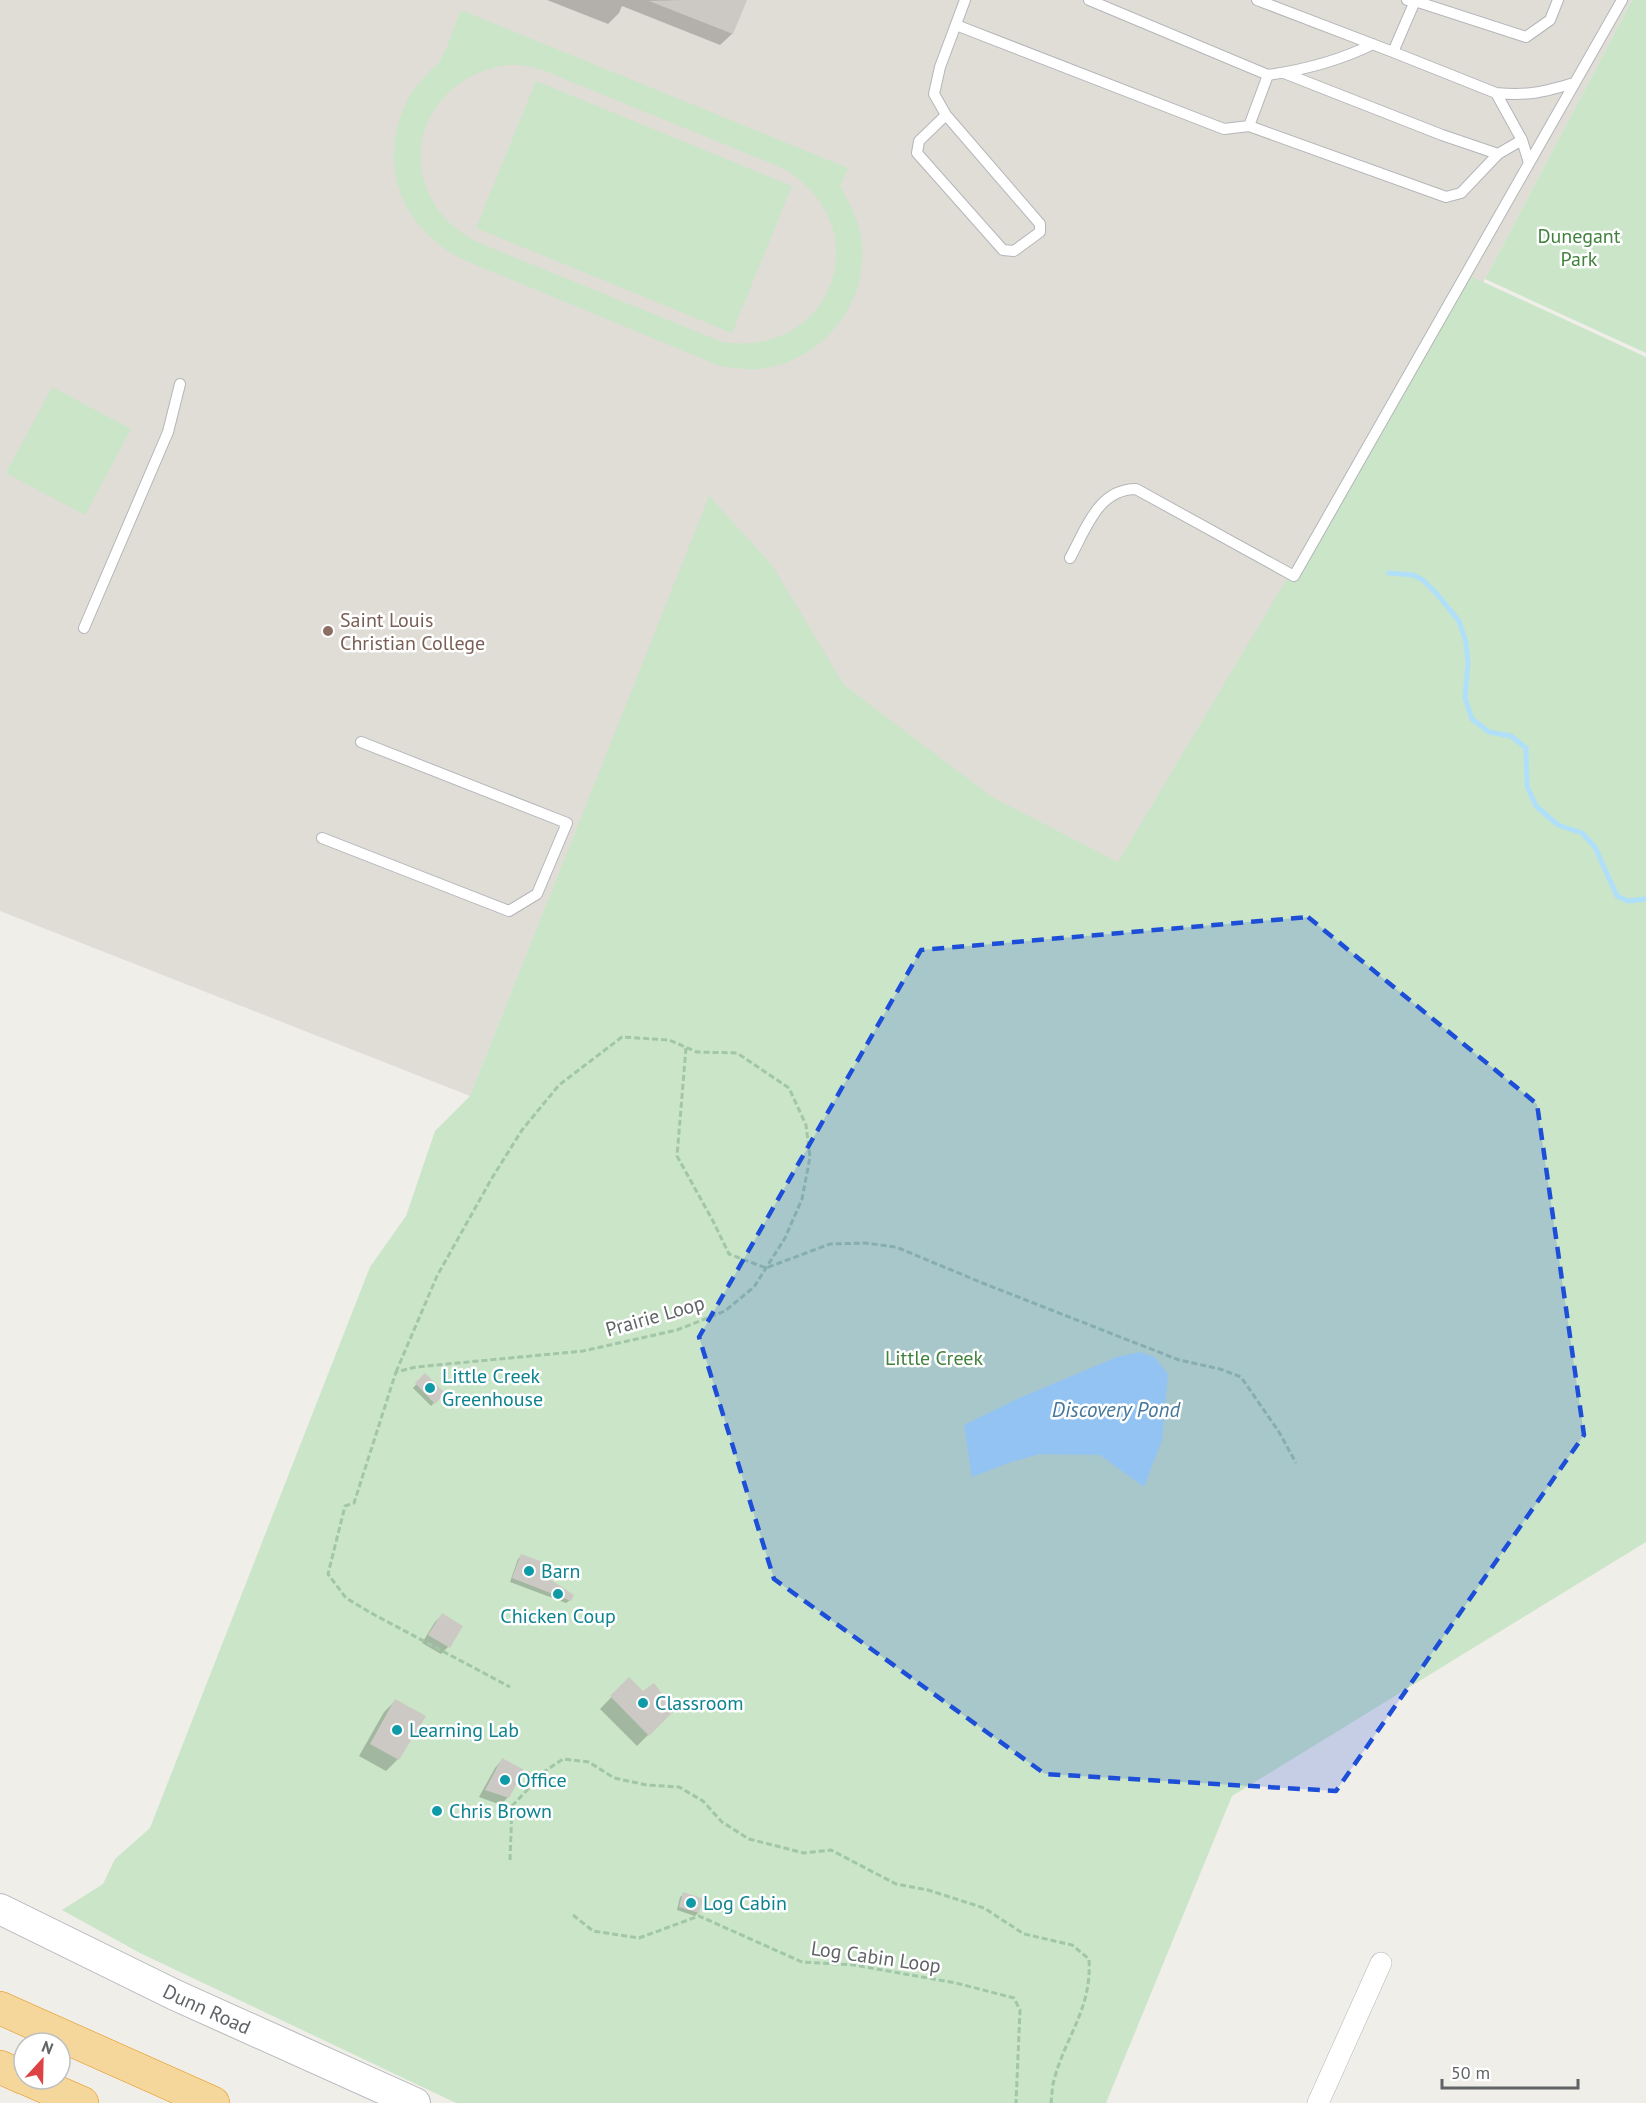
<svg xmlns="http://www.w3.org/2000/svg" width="1646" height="2103" viewBox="0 0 1646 2103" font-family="'PT Sans',sans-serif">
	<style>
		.education { fill: #e0ddd7 }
		.green { fill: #cae5c8; fill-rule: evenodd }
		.water { fill: #b0e0f9 }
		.shadow { fill: #0003 }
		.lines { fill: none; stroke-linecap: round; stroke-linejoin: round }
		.stream { stroke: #b0e0f9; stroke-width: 5 }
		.building { fill: #ccc9c5 }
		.lane-casing { stroke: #b3b6b9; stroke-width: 12 }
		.street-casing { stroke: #b3b6b9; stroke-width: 22 }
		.secondary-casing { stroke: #b5b8bb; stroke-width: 32 }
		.highway-casing { stroke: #e69112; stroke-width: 34 }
		.path { stroke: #a1c6a8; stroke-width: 3; stroke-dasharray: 6 3; stroke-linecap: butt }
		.lane { stroke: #fff; stroke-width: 10 }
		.street { stroke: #fff; stroke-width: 21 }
		.secondary { stroke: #fff; stroke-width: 30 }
		.highway { stroke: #f5d69b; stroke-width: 33 }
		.marked { fill: #1d4ed8; fill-opacity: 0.2; stroke: #1d4ed8; stroke-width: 4.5; stroke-dasharray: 12 8; stroke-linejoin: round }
		.education-dot { fill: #8d6e63; stroke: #fff; stroke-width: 2 }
		.culture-dot { fill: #0f9aa8; stroke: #fff; stroke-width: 2 }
		.labels { text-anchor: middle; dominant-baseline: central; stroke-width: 5; stroke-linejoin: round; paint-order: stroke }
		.park-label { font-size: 20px; fill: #40823c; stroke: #fff }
		.education-label { font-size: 20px; fill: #785e54; stroke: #fff; text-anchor: start }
		.street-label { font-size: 20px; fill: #606467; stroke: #fff }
		.culture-label { font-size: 20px; fill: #0d838f; stroke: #fff; text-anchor: start }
		.water-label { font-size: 21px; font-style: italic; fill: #46779a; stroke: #fff }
	</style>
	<rect width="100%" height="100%" fill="#f0eee9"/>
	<path class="education" d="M0,0H1632L1485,279L1116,913L602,766L470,1096L0,911Z"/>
	<path class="green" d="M1632,0H1646V353L1485,279Z
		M461,10L848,168L840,186C849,201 856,215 860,232C874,296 826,361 761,369C748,370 734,368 720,366L464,260C403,229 376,168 406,103C412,91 421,80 430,71C433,67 438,65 440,61C449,46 454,26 461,10ZM505,65H520L540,69L780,167C881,221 836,359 722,342L477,242C390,197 407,83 505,65Z
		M536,81L792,186L732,333L476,228Z
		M1468,275L1646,357V1542L1232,1796L1106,2103H456L140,1953L62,1910L103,1884L115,1859L150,1828L370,1267L406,1216L435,1131L470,1096L709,496L772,565L844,685L992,797L1118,862Z
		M52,387L131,429L85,515L6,473Z"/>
	<path class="water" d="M1140,1352L1154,1357L1168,1374L1162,1440L1144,1487L1100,1455L1039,1454L1008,1463L972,1477L964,1425L1015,1400L1117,1357Z"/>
	<path class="shadow" d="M547,0H745L732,34L720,45L622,6L619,13L608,24Z
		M425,1375L443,1393L431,1406L413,1388Z
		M522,1555L540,1575L570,1600L566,1603L510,1582L518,1559Z
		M442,1615L448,1647L441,1654L422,1643L435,1622Z
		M629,1679L643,1693L673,1710L637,1746L600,1709Z
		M396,1700L424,1717L398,1759L386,1771L359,1756L384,1712Z
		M502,1760L508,1797L501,1805L479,1797L495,1768Z
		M684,1894L698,1913L695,1916L677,1910L680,1897Z"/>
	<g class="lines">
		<path class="stream" d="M1389,573L1413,575L1423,580L1437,594L1459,621L1466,642L1468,663L1465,698L1472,719L1489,732L1511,736L1526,748L1527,786L1536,806L1558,825L1582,833L1595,847L1617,896L1628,901L1646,899"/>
	</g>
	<path class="building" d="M683,0H747L733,34L649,1Z
		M425,1373L445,1393L435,1404L415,1383Z
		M521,1554L546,1563L542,1574L574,1595L571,1601L512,1578Z
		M442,1613L463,1626L450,1648L428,1635Z
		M629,1677L643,1691L654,1683L675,1710L649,1736L610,1696Z
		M395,1699L426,1716L399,1760L370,1744Z
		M502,1758L524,1770L509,1798L485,1790Z
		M683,1892L704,1899L699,1913L679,1907Z"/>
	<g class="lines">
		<g class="lane-casing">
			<path id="lane" d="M1089,0L1268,75C1303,70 1341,60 1373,44
				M1257,0L1393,52
				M1407,0L1415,1L1393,52L1496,93
				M1415,1L1526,37L1550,20L1558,0
				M956,25L1224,129L1249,126L1446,197L1461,193L1498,154L1522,140
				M1284,73L1442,135L1498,154
				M946,115L919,141L917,153L1003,250L1014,251L1040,232V224L946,115L934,94L940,67L965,0
				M1249,126L1268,75
				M1529,163L1522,140L1496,93C1529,96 1544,92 1574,83
				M1070,558C1086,529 1098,489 1136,489L1294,576L1622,0
				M84,628L168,432L180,384
				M322,838L509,911L537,894L567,823L361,742"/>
		</g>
		<g class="street-casing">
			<path id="street" d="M1318,2103L1381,1963"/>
		</g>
		<g class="secondary-casing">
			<g id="secondary">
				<path id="s1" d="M0,1909L175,1995L415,2103"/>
			</g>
		</g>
		<g class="highway-casing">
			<path id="highway" d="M0,2008L213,2103
				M0,2067L24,2078
				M27,2079L82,2103"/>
		</g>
		<path class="path" d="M686,1048L677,1156L713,1221L729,1254L766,1268L830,1244L865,1243L896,1247L985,1284L1179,1360L1220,1369L1241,1377L1279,1432L1296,1463
			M396,1372L437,1276L492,1178L522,1130L559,1085L622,1037L669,1040L697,1052L737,1053L789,1088L806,1125L810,1157L802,1199L785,1238L754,1287L725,1311L677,1330L583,1351L416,1367L396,1372L354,1503L345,1506L328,1574L346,1598L371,1613L510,1687
			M510,1860L512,1806L545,1771L563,1759L589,1762L614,1778L647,1785L679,1787L703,1801L722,1822L749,1839L804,1853L831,1850L896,1884L928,1890L984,1908L1024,1934L1072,1945L1089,1959C1092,2009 1066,2035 1054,2080C1052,2087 1052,2095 1051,2103
			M573,1915L593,1931L639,1938L699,1916L802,1962L854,1965L956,1983L1014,1998L1020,2010L1016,2103"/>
		<use href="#lane" class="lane"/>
		<use href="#street" class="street"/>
		<use href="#secondary" class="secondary"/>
		<use href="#highway" class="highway"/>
	</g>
	<path class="marked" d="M1308,917L1537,1104L1584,1435L1336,1791L1045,1774L774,1579L699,1337L921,950Z"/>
	<circle class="education-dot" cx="328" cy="631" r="6"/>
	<g class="culture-dot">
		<circle cx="430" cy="1388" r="6"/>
		<circle cx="529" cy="1571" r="6"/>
		<circle cx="558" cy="1594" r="6"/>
		<circle cx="643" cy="1703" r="6"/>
		<circle cx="397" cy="1730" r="6"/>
		<circle cx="505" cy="1780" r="6"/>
		<circle cx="437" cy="1811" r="6"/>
		<circle cx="691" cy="1903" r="6"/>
	</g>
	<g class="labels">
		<g class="park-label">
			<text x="1579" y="236">Dunegant<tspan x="1579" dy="23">Park</tspan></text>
			<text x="934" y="1358">Little Creek</text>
		</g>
		<g class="education-label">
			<text x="340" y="620">Saint Louis<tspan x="340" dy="23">Christian College</tspan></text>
		</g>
		<g class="street-label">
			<text transform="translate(655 1316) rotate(-16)">Prairie Loop</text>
			<text transform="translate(876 1957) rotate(8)">Log Cabin Loop</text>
			<text stroke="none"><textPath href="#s1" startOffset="230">Dunn Road</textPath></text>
		</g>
		<g class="culture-label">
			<text x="442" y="1376">Little Creek<tspan x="442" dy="23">Greenhouse</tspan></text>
			<text x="541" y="1571">Barn</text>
			<text x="558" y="1616" text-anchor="middle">Chicken Coup</text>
			<text x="655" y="1703">Classroom</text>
			<text x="409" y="1730">Learning Lab</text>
			<text x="517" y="1780">Office</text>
			<text x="449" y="1811">Chris Brown</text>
			<text x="703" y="1903">Log Cabin</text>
		</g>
		<g class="water-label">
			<text x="1116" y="1409">Discovery Pond</text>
		</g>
	</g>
	<g transform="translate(42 2061) rotate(22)"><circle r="28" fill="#ffffff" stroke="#bfc1c2" stroke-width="1.5"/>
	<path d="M0-4.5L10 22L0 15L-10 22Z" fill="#dd4245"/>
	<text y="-9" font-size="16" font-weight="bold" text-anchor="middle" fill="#606467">N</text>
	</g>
	<path d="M1442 2079v9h136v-9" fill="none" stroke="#606467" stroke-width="3"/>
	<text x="1451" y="2079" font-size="18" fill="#606467" stroke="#ffffff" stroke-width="4.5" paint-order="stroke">50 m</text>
</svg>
